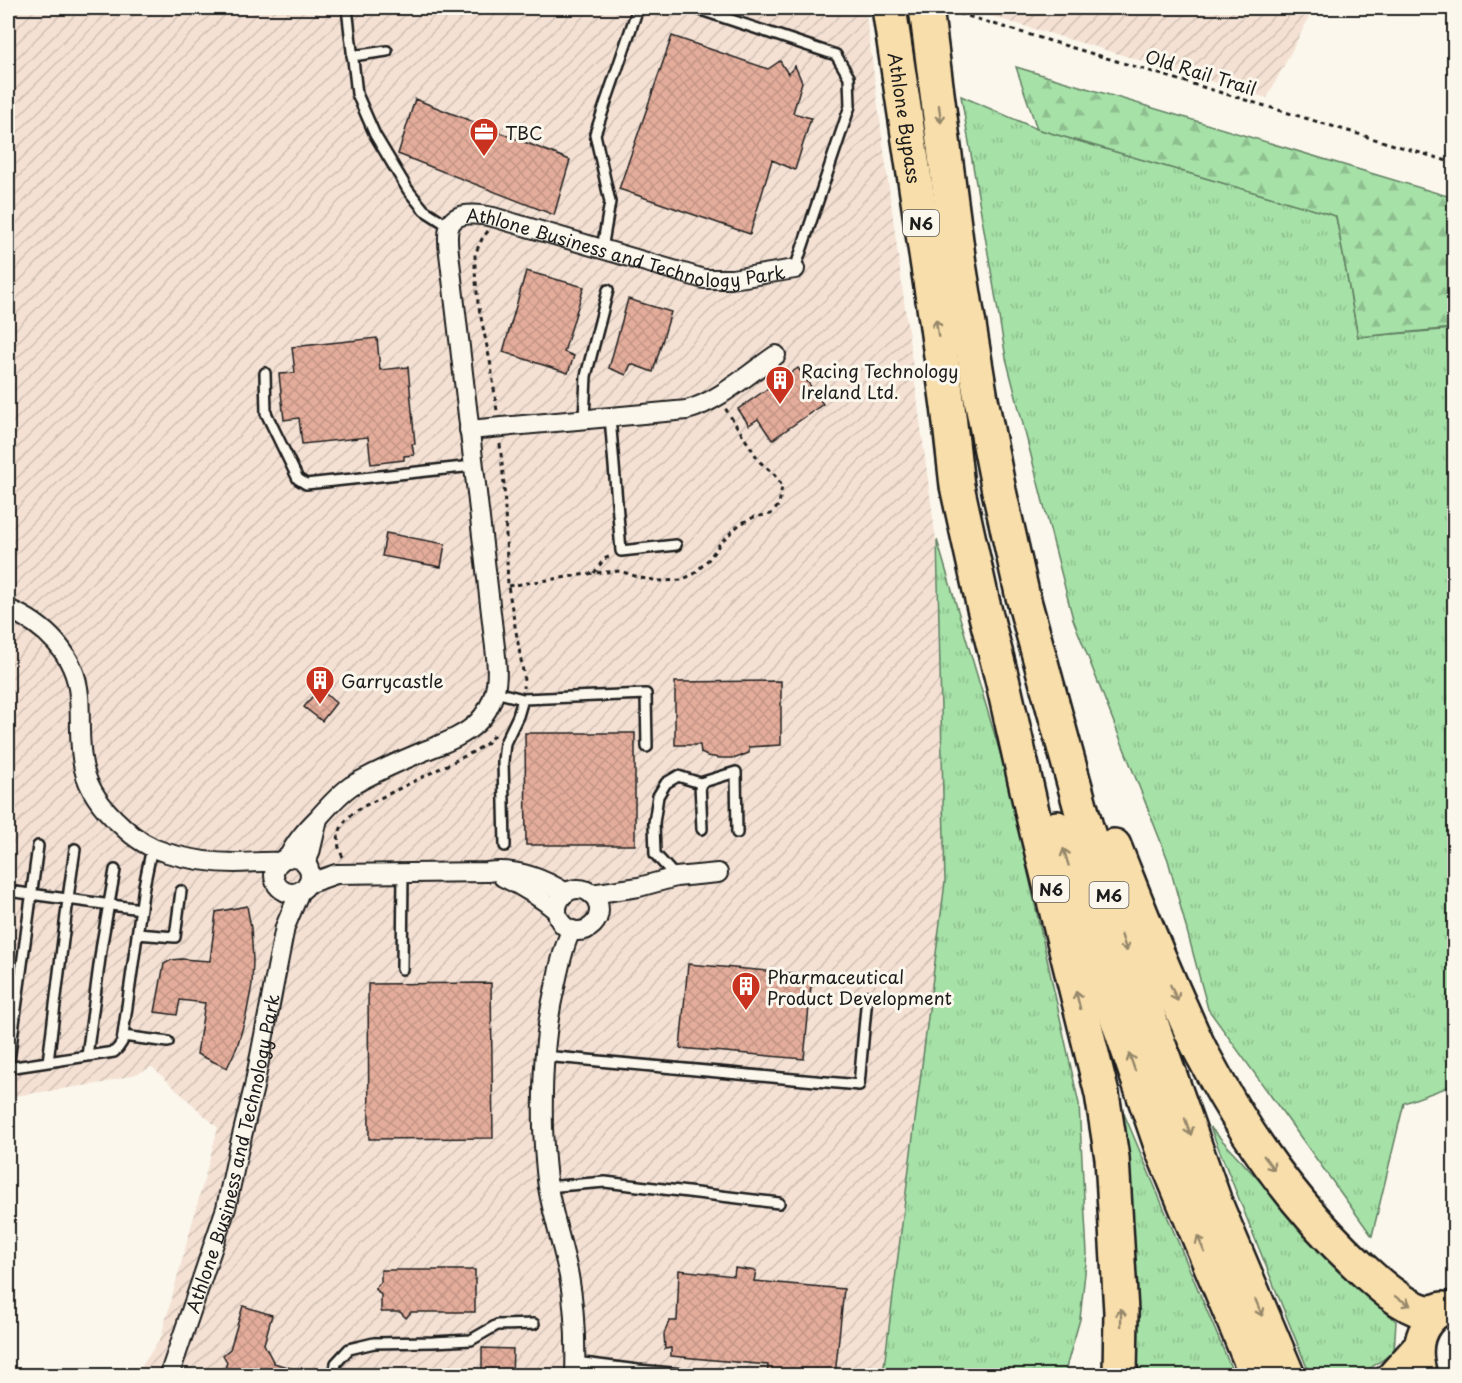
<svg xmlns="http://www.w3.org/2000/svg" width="1462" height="1383" viewBox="0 0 1462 1383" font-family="'Playpen Sans',sans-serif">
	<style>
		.industrial { fill: url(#industrial-furrows) }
		.grass { fill: url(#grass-tufts); stroke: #617e62; stroke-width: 1.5 }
		.forest { fill: url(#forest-firs); stroke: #617e62; stroke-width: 1.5 }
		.building { fill: url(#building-cross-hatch); stroke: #1c1c1c; stroke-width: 1.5 }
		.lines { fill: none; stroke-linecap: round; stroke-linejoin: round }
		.lane-casing { stroke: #1c1c1c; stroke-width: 14 }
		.street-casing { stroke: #1c1c1c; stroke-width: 22 }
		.primary-casing { stroke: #1c1c1c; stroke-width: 33 }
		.highway-casing { stroke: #1c1c1c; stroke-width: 38 }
		.path { stroke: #1c1c1c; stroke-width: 3; stroke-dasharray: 4.5 4.5; stroke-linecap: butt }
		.lane { stroke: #fbf7ec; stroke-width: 9 }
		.street { stroke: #fbf7ec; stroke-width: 18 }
		.primary { stroke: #f8deab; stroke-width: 28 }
		.highway { stroke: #f8deab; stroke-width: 33 }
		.oneway { stroke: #95876b }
		.labels { text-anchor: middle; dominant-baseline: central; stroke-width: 6; stroke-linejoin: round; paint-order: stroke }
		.shield { fill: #fbf7ec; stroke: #5f5e5a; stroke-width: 1.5 }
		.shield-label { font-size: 16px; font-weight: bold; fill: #1c1c1c }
		.street-label { font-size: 18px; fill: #1c1c1c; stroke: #fbf7ec }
		.poi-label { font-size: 18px; fill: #1c1c1c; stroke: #fbf7ec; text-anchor: start }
	</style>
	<defs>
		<pattern id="industrial-furrows" width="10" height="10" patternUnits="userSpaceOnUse" patternTransform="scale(1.5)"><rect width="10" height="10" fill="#f4e1d4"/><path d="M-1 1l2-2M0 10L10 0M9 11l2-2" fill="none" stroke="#d1c0b5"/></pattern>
		<pattern id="grass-tufts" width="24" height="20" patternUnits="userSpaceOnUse" patternTransform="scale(1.5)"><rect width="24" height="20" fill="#a6e1a7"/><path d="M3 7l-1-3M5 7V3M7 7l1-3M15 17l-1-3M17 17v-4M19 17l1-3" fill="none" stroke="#8ec08f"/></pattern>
		<pattern id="forest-firs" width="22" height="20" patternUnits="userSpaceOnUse" patternTransform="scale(1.5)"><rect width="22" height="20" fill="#a6e1a7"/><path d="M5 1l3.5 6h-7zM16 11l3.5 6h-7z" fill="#8ec08f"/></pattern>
		<pattern id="building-cross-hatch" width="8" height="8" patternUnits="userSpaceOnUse" patternTransform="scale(1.5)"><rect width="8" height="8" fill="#e4ad9b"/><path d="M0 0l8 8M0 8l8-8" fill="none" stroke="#c39485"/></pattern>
	</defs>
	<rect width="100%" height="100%" fill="#fbf7ec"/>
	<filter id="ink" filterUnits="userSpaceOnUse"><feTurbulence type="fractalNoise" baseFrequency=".0167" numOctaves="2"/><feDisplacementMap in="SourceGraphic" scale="12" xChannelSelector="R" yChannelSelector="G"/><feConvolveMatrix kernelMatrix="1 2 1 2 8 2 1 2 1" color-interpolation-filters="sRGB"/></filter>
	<g filter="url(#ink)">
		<path class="industrial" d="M8,8H865L936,540L945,882L883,1375H136L161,1337L218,1128L152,1067L136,1074L103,1083L8,1097Z
			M976,8H1314L1267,98L977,12Z"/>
		<path class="grass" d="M961,96L1037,129L1336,216L1358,337L1454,329V1085L1404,1103L1372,1236L1208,1009L1168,860L1073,619L1006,358Z
			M937,540L1006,773L1079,1104L1087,1254L1080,1319L1064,1375H883L945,882Z
			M1120,1104L1234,1375H1127Z
			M1210,1127L1360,1290L1396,1321L1394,1352L1360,1375H1310Z"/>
		<path class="forest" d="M1016,67L1454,198V328L1358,337L1336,216L1037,129Z"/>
		<path class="building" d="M672,36L768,69L780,61L788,74L795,66L802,82L793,113L811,118L795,170L772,160L750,234L619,189Z
			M415,99L570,160L554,215L398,154Z
			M526,271L584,287L564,352L574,356L568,373L503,352Z
			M628,299L671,312L653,372L631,364L626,375L609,368Z
			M377,338L380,370L408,367L415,444H412L414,455L404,456V460L371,464L368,437L302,444L299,418L284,420L279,374L295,373L292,347Z
			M798,368L823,404L772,440L758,419L749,425L738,409Z
			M386,533L445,544L441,567L382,556Z
			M781,681V745L749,747V753L736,758H720L707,756L701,753L700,745H675V682Z
			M319,688L336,703L322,721L304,707Z
			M525,733H635V845H526Z
			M247,906L251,928L253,960L252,985L246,1016L237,1047L227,1068L197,1054L205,1003L180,1000L177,1015L155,1012L164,964L171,960L181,959L210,961L216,912Z
			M688,964L812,975L804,1059L680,1048Z
			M491,983L493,1138L369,1139L368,984Z
			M735,1268L756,1271L754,1281L844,1289L835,1376H767L768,1365L671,1356V1348L665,1349L664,1334L669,1321H677L679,1270L734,1276Z
			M381,1270H475V1312H411L406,1318L400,1312H381V1295L375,1288L381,1282Z
			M243,1306L272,1315L264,1344L274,1363L304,1372V1376H223L227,1362L223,1355L230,1349Z
			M482,1348L513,1349L512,1376H482Z"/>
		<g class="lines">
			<g class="lane-casing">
				<path id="lane" d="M347,8L357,94L375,135L408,190L424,210L449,226
					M695,8L836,55L849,77L850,106L795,269
					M352,56L387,51
					M602,249L610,202L595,134L638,8
					M265,373L266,413L298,479L306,484L473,466
					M610,417L621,551L676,545
					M584,420L586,376L608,290
					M495,692L523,699L646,694L647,747
					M700,783L702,829
					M505,846L503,761L505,743L518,716L523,699
					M676,877L655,854L654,823L658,796L666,783L678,776L700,783L736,772L737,833
					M8,891L141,909
					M137,934L175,937L181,891
					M402,969L403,873
					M123,1036L168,1042
					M87,1056L102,943L115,870
					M544,1056L859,1085L867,996
					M48,1062L69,891L75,849
					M8,1068L114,1052L118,1048L122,1042L144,886L150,857L154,848
					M8,1068L38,846
					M548,1188L558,1186L605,1182L779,1203
					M575,1362L638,1370L705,1376
					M334,1376L336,1363L349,1349L374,1343L433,1342L471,1340L497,1325L534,1324"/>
			</g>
			<g class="street-casing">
				<g id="street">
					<path d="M469,430L687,410C719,401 748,374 776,355"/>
					<path d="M8,609C44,624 76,654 79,696C81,720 78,745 84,769C89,791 104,810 121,825C134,838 149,848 167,853C188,859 213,863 235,863C250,863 265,861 280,862"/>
					<circle cx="292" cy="875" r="18"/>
					<path id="s1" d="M288,858C295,842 306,830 318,818C329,806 338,795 351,786C373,773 398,762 422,752C441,744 463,737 478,722C486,714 491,704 494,694C500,675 495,650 493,630L449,253C448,245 447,236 449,228C453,210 480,214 493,217L704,279H732L795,269"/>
					<path d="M305,863L310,853L318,819"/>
					<path d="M503,877C524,887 539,896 557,911"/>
					<path d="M307,884L336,874L487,872C515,868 542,878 566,893"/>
					<circle cx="578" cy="910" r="21"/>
					<path d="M591,894L639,887L676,877L718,873"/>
					<path d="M572,930C564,942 558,973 555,987C544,1033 542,1081 543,1128C544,1148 545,1167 548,1187C553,1217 563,1246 569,1276C575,1309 576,1342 575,1376"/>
					<path id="s2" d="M169,1376L226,1208L238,1152L254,1087L285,927L300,891"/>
				</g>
			</g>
			<g class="primary-casing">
				<path id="primary" d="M1391,1376L1418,1346
					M1423,1376C1412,1343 1422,1317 1454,1305"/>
			</g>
			<g class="highway-casing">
				<g id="highway">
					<path id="s3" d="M889,8L936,320L948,406L957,486L983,604L1003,683L1034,820L1102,1094L1112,1158L1117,1244L1121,1312L1120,1376"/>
					<path d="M926,8L959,264L981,399L999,491L1022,593L1086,827L1142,997L1216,1205L1288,1376"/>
					<path d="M1057,828L1105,983L1164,1154L1257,1376"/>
					<path d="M1114,846C1136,901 1157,956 1182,1010C1189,1026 1196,1043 1205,1059C1245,1135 1296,1207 1359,1266C1376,1282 1402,1306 1426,1312C1431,1313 1438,1310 1443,1309"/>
				</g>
			</g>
			<path class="path" d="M951,11L1454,163
				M488,231L482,239L475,254V271L478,303L491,366L497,411
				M500,444L504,484L508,586L524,677L523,688
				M594,573L604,559L611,556
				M508,586L594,573L620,571L641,578L660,581L681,580L694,574L709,559L721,542L740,524L754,517L771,514L779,505L782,486L775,475L760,462L725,408
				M343,857C331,837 343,819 360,808L473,752L486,744L494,735"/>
			<use href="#lane" class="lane"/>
			<use href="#street" class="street"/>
			<use href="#primary" class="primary"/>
			<use href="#highway" class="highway"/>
		</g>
		<defs><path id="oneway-shaft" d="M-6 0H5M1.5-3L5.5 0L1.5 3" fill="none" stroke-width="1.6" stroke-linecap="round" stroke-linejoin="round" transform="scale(1.5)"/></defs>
		<g class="oneway">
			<use href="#oneway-shaft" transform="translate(940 114) rotate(83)"/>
			<use href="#oneway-shaft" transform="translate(937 328) rotate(-98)"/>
			<use href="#oneway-shaft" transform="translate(1066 857) rotate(-107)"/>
			<use href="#oneway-shaft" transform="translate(1124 943) rotate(72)"/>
			<use href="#oneway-shaft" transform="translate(1174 993) rotate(65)"/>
			<use href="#oneway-shaft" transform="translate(1078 1000) rotate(-104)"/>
			<use href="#oneway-shaft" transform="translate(1132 1062) rotate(-109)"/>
			<use href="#oneway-shaft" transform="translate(1188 1127) rotate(70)"/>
			<use href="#oneway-shaft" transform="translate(1269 1163) rotate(54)"/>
			<use href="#oneway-shaft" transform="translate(1201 1244) rotate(-113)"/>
			<use href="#oneway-shaft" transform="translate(1403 1301) rotate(30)"/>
			<use href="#oneway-shaft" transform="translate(1259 1308) rotate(67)"/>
			<use href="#oneway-shaft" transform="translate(1121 1317) rotate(-91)"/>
		</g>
	</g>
	<defs>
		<g id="office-pin" transform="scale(1.5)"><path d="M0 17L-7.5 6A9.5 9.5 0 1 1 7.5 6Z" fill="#c8321e" stroke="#fbf7ec"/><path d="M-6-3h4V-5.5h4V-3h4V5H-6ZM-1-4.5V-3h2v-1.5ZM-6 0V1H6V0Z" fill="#fff"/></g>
		<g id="building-pin" transform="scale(1.5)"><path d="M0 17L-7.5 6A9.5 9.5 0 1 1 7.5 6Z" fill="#c8321e" stroke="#fbf7ec"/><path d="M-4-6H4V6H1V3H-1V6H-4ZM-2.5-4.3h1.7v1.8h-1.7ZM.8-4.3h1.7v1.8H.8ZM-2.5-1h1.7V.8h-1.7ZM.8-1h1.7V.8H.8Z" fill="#fff"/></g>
	</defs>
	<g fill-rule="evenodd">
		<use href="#office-pin" x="484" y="132"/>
		<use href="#building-pin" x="780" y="380"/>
		<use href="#building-pin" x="320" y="680"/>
		<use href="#building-pin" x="746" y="986"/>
	</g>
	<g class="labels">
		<g class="shield">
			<rect x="903" y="210" width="36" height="26" rx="4.5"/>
			<rect x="1033" y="876" width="36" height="26" rx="4.5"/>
			<rect x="1089.5" y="882" width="39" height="26" rx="4.5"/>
		</g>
		<g class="shield-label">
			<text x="921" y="223">N6</text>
			<text x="1051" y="889">N6</text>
			<text x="1109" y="895">M6</text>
		</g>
		<g class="street-label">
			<text transform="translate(1201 72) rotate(17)">Old Rail Trail</text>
			<text stroke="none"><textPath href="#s3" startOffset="111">Athlone Bypass</textPath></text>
			<text stroke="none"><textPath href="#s1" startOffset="928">Athlone Business and Technology Park</textPath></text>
			<text stroke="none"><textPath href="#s2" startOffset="232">Athlone Business and Technology Park</textPath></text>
		</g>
		<g class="poi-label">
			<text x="505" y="132">TBC</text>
			<text x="801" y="370">Racing Technology<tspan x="801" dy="21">Ireland Ltd.</tspan></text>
			<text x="341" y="680">Garrycastle</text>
			<text x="767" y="976">Pharmaceutical<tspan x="767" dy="21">Product Development</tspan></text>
		</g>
	</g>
	<rect width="1462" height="1383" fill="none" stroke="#fbf7ec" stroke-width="30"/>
	<rect x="15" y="15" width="1432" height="1353" fill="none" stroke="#1c1c1c" stroke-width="2" filter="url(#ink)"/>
</svg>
